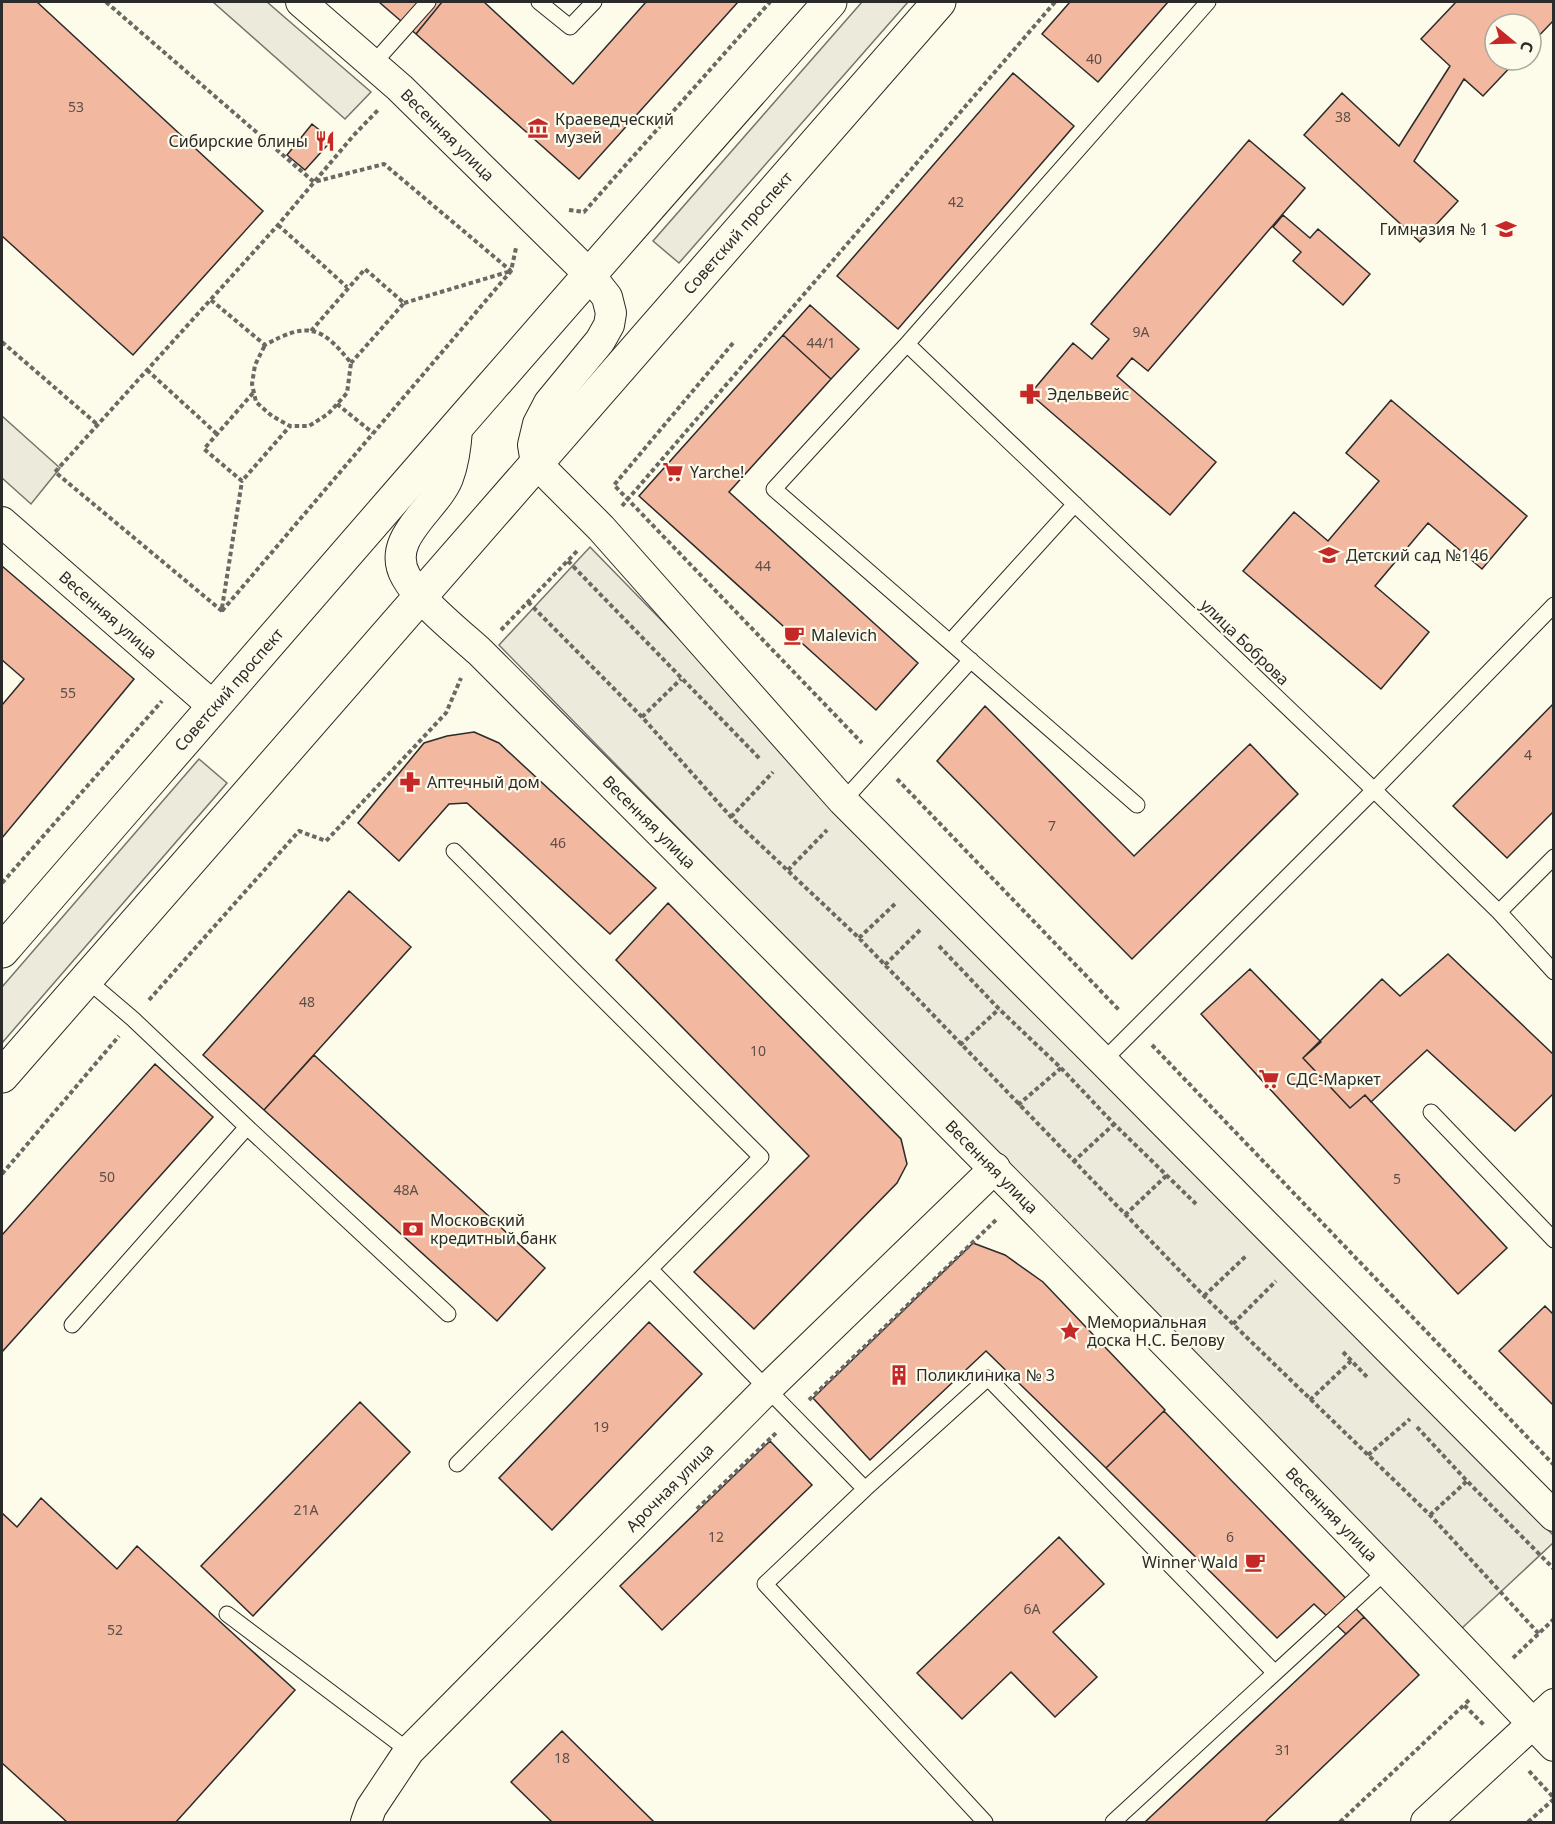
<svg xmlns="http://www.w3.org/2000/svg" width="1555" height="1824" viewBox="0 0 1555 1824" font-family="'Noto Sans',sans-serif">
	<style>
		.green { fill: #ecebdb; stroke: #74746e; stroke-width: 1.5 }
		.parking { fill: #eceadb; stroke: #74746e; stroke-width: 1.5 }
		.building { fill: #f2b8a0; stroke: #2b2b2b; stroke-width: 1.5 }
		.lines { fill: none; stroke-linecap: round; stroke-linejoin: round }
		.lane-casing { stroke: #2b2b2b; stroke-width: 17 }
		.street-casing { stroke: #2b2b2b; stroke-width: 32 }
		.primary-casing { stroke: #2b2b2b; stroke-width: 35 }
		.path { stroke: #6a6964; stroke-width: 4; stroke-dasharray: 4.5 3; stroke-linecap: butt }
		.lane { stroke: #fdfbea; stroke-width: 15 }
		.street { stroke: #fdfbea; stroke-width: 30 }
		.primary { stroke: #fdfbea; stroke-width: 33 }
		.labels { text-anchor: middle; dominant-baseline: central; stroke-width: 4.5; stroke-linejoin: round; paint-order: stroke }
		.number-label { font-size: 14px; fill: #5d4e48 }
		.poi-label { font-size: 16px; fill: #2b2b2b; stroke: #fdfbea; text-anchor: start }
		.street-label { font-size: 16px; fill: #2b2b2b; stroke: #fdfbea }
	</style>
	<rect width="100%" height="100%" fill="#fdfbea"/>
	<path class="green" d="M862,2H908L679,263L653,241Z
		M590,547L1553,1535V1543L1461,1629L499,645Z
		M199,759L227,783L2,1043V987Z"/>
	<path class="parking" d="M213,2H267L371,92L345,119Z
		M2,416L60,468L31,504L2,478Z"/>
	<path class="building" d="M2,2H37L263,211L133,355L2,236Z
		M379,2H442L416,34Z
		M442,2H484L573,84L646,2H738L579,179L416,34Z
		M1070,2H1168L1098,82L1042,34Z
		M1456,2H1554V20L1531,44V24H1495V60H1517L1483,96L1464,79L1414,161L1458,201L1420,242L1304,135L1342,93L1399,146L1450,66L1421,39Z
		M1013,73L1074,126L898,329L837,276Z
		M312,124L332,140L305,170L287,155Z
		M1249,140L1305,188L1148,371L1132,358L1117,376L1216,462L1170,515L1030,394L1073,343L1092,359L1109,339L1091,324Z
		M1283,215L1310,238L1318,229L1370,274L1343,305L1293,261L1301,252L1273,227Z
		M810,305L859,349L831,379L783,335Z
		M783,335L831,379L729,492L918,663L876,710L639,496Z
		M1391,400L1527,516L1482,569L1428,523L1375,586L1429,632L1381,689L1243,571L1294,512L1328,541L1379,481L1346,453Z
		M2,566L134,679L2,838V705L24,679L2,660Z
		M1554,703V811L1507,858L1453,806Z
		M985,706L1134,856L1250,744L1298,794L1132,959L937,761Z
		M474,732L499,743L656,888L610,934L467,803L449,804L399,861L358,823L424,743L447,736Z
		M349,891L411,947L264,1110L203,1055Z
		M668,903L901,1139L907,1164L897,1183L754,1329L694,1272L809,1156L616,960Z
		M1448,954L1554,1055V1093L1515,1131L1427,1050L1371,1102L1365,1095L1350,1108L1303,1058L1382,979L1400,996Z
		M1250,969L1321,1042L1303,1058L1350,1108L1365,1095L1507,1248L1458,1294L1201,1014Z
		M314,1055L545,1268L497,1321L264,1110Z
		M155,1064L213,1117L2,1352V1235Z
		M973,1243L1005,1255L1043,1282L1165,1410L1106,1468L986,1351L870,1460L813,1398Z
		M1545,1306L1554,1315V1406L1499,1351Z
		M649,1322L702,1374L552,1530L499,1478Z
		M360,1402L410,1452L253,1616L201,1566Z
		M1164,1411L1364,1617L1346,1634L1314,1604L1277,1638L1106,1468Z
		M770,1441L812,1485L662,1630L620,1586Z
		M41,1498L117,1569L137,1546L295,1690L176,1822H67L2,1763V1513L17,1527Z
		M1059,1537L1104,1584L1053,1632L1097,1677L1055,1717L1011,1672L962,1719L917,1673Z
		M1364,1617L1419,1675L1265,1822H1145Z
		M562,1731L654,1822H552L511,1782Z"/>
	<g class="lines">
		<g class="lane-casing">
			<path id="lane" d="M539,2L570,27L594,2
				M372,65L428,2
				M907,344L1374,790L1499,912L1554,972
				M950,642L1075,504
				M843,801L971,660
				M1137,805L774,489L907,344L1208,2
				M454,851L761,1157L457,1464
				M1499,912L1554,857
				M86,979L133,1019L247,1127L448,1314
				M1103,1061L1374,790L1554,605
				M1431,1112L1554,1240
				M651,1270L865,1489L988,1378L1275,1673
				M72,1325L247,1127
				M865,1489L765,1584L985,1822
				M227,1614L409,1751
				M1113,1822L1387,1570"/>
		</g>
		<g class="street-casing">
			<g id="street">
				<path id="s1" d="M301,2L400,88L589,274L607,297L611,313L609,325L600,341L549,403L538,424L533,445L536,463L601,528L843,801L1103,1061L1554,1516"/>
				<path id="s2" d="M457,429C456,446 454,462 448,478C435,510 384,539 406,577C419,601 459,633 480,652C841,1014 1202,1375 1554,1746"/>
				<path id="s3" d="M2,522L214,707"/>
				<path id="s4" d="M366,1822L371,1808L409,1751L768,1388L995,1168"/>
				<path d="M1426,1822L1554,1704"/>
			</g>
		</g>
		<g class="primary-casing">
			<g id="primary">
				<path id="s5" d="M2,951C277,634 551,316 830,2"/>
				<path id="s6" d="M2,1076L939,2"/>
			</g>
		</g>
		<path class="path" d="M106,2L314,182L384,164L511,271
			M569,210L584,212L770,2
			M278,225L347,287
			M211,300L265,345C307,322 321,325 351,363L347,393L328,414L309,426H290L272,416L256,402L252,384L255,365L265,345
			M404,303L511,271
			M311,331L365,269L404,303L351,363
			M2,342L98,425
			M733,343L614,485L862,743
			M147,370L217,434
			M253,393L204,449L242,481L290,426
			M337,404L373,433
			M622,506L1055,2
			M568,561L760,759
			M528,602L642,717L731,817L859,938L1204,1296L1430,1515L1539,1634
			M222,608L242,481
			M222,611L511,271L516,248
			M222,611L55,472L278,225L353,136L378,110
			M501,630L579,549
			M642,717L681,679
			M897,779L1120,1011
			M731,817L773,772
			M788,870L827,830
			M2,883L162,701
			M859,938L896,903
			M939,946L999,1009L1061,1068L1114,1124L1196,1204
			M885,965L922,928
			M149,1000L299,831L326,841L446,713L461,678
			M960,1045L999,1009
			M1152,1045L1554,1465
			M1018,1105L1061,1068
			M1073,1162L1114,1124
			M2,1174L119,1036
			M1125,1215L1167,1175
			M1204,1296L1247,1255
			M1233,1324L1276,1281
			M1343,1352L1367,1377
			M809,1400L998,1218
			M1310,1400L1351,1361
			M1417,1427L1467,1481L1554,1569
			M1368,1455L1410,1419
			M697,1509L776,1433
			M1430,1515L1467,1481
			M1513,1658L1554,1619
			M1469,1700L1464,1705L1484,1725
			M1529,1771L1554,1798
			M1340,1822L1464,1705
			M1528,1822L1554,1799"/>
		<use href="#lane" class="lane"/>
		<use href="#street" class="street"/>
		<use href="#primary" class="primary"/>
	</g>
	<defs>
		<g id="museum-bare" transform="scale(1.62)"><path d="M0-6L6-3V-2H-6V-3ZM-5-1h2V3h-2ZM-1-1h2V3h-2ZM3-1h2V3H3ZM-6 4H6V6H-6Z" fill="#c62828" stroke="#fdfbea" stroke-width="2.5" paint-order="stroke"/></g>
		<g id="restaurant-bare" transform="scale(1.62)"><path d="M-5-6h1v4h1v-4h1v4h1v-4h1v5L-1.5 .5V6h-2V.5L-5-1ZM5-6V6H3V1.5H1.5Q1.5-4 5-6Z" fill="#c62828" stroke="#fdfbea" stroke-width="2.5" paint-order="stroke"/></g>
		<g id="school-bare" transform="scale(1.62)"><path d="M0-5L7-2L0 1L-7-2ZM-4 1L0 2.5L4 1V4Q0 6-4 4Z" fill="#c62828" stroke="#fdfbea" stroke-width="2.5" paint-order="stroke"/></g>
		<g id="pharmacy-bare" transform="scale(1.62)"><path d="M-2-6h4v4h4v4h-4v4h-4v-4h-4v-4h4Z" fill="#c62828" stroke="#fdfbea" stroke-width="2.5" paint-order="stroke"/></g>
		<g id="supermarket-bare" transform="scale(1.62)"><path d="M-6-5.5h2.5l.6 2H6L4.5 2H-2.5L-4.4-4H-6ZM-1.5 3.2a1.3 1.3 0 1 0 .1 0ZM3 3.2a1.3 1.3 0 1 0 .1 0Z" fill="#c62828" stroke="#fdfbea" stroke-width="2.5" paint-order="stroke"/></g>
		<g id="cafe-bare" transform="scale(1.62)"><path d="M-5.5-4.5H6V0H3Q3 3.5 0 3.5H-2.5Q-5.5 3.5-5.5 0ZM3-3.2v2h1.7v-2ZM-6 4.5H4V6H-6Z" fill="#c62828" stroke="#fdfbea" stroke-width="2.5" paint-order="stroke"/></g>
		<g id="bank-bare" transform="scale(1.62)"><path d="M-6-4H6V4H-6ZM0-2.3a2.3 2.3 0 1 0 0 4.6a2.3 2.3 0 1 0 0-4.6Z" fill="#c62828" stroke="#fdfbea" stroke-width="2.5" paint-order="stroke"/></g>
		<g id="sight-bare" transform="scale(1.62)"><path d="M0-6L1.8-2.2L6-1.7L2.9 1.2L3.7 5.4L0 3.3L-3.7 5.4L-2.9 1.2L-6-1.7L-1.8-2.2Z" fill="#c62828" stroke="#fdfbea" stroke-width="2.5" paint-order="stroke"/></g>
		<g id="building-bare" transform="scale(1.62)"><path d="M-4-6H4V6H1V3H-1V6H-4ZM-2.5-4.3h1.7v1.8h-1.7ZM.8-4.3h1.7v1.8H.8ZM-2.5-1h1.7V.8h-1.7ZM.8-1h1.7V.8H.8Z" fill="#c62828" stroke="#fdfbea" stroke-width="2.5" paint-order="stroke"/></g>
	</defs>
	<g fill-rule="evenodd">
		<use href="#museum-bare" x="538" y="128"/>
		<use href="#restaurant-bare" x="325" y="141"/>
		<use href="#school-bare" x="1506" y="229"/>
		<use href="#pharmacy-bare" x="1030" y="394"/>
		<use href="#supermarket-bare" x="673" y="472"/>
		<use href="#school-bare" x="1329" y="555"/>
		<use href="#cafe-bare" x="794" y="635"/>
		<use href="#pharmacy-bare" x="410" y="782"/>
		<use href="#supermarket-bare" x="1269" y="1079"/>
		<use href="#bank-bare" x="413" y="1229"/>
		<use href="#sight-bare" x="1070" y="1331"/>
		<use href="#building-bare" x="899" y="1375"/>
		<use href="#cafe-bare" x="1255" y="1562"/>
	</g>
	<g class="labels">
		<g class="number-label">
			<text x="1094" y="58">40</text>
			<text x="76" y="106">53</text>
			<text x="1343" y="116">38</text>
			<text x="956" y="201">42</text>
			<text x="1141" y="331">9А</text>
			<text x="821" y="342">44/1</text>
			<text x="763" y="565">44</text>
			<text x="68" y="692">55</text>
			<text x="1528" y="754">4</text>
			<text x="1052" y="825">7</text>
			<text x="558" y="842">46</text>
			<text x="307" y="1001">48</text>
			<text x="758" y="1050">10</text>
			<text x="107" y="1176">50</text>
			<text x="1397" y="1178">5</text>
			<text x="406" y="1189">48А</text>
			<text x="601" y="1426">19</text>
			<text x="306" y="1509">21А</text>
			<text x="716" y="1536">12</text>
			<text x="1230" y="1536">6</text>
			<text x="1032" y="1608">6А</text>
			<text x="115" y="1629">52</text>
			<text x="1283" y="1749">31</text>
			<text x="562" y="1757">18</text>
		</g>
		<g class="poi-label">
			<text x="555" y="119">Краеведческий<tspan x="555" dy="18">музей</tspan></text>
			<text x="308" y="141" text-anchor="end">Сибирские блины</text>
			<text x="1489" y="229" text-anchor="end">Гимназия № 1</text>
			<text x="1047" y="394">Эдельвейс</text>
			<text x="690" y="472">Yarche!</text>
			<text x="1346" y="555">Детский сад №146</text>
			<text x="811" y="635">Malevich</text>
			<text x="427" y="782">Аптечный дом</text>
			<text x="1286" y="1079">СДС-Маркет</text>
			<text x="430" y="1220">Московский<tspan x="430" dy="18">кредитный банк</tspan></text>
			<text x="1087" y="1322">Мемориальная<tspan x="1087" dy="18">доска Н.С. Белову</tspan></text>
			<text x="916" y="1375">Поликлиника № 3</text>
			<text x="1238" y="1562" text-anchor="end">Winner Wald</text>
		</g>
		<g class="street-label">
			<text stroke="none"><textPath href="#s1" startOffset="198">Весенняя улица</textPath></text>
			<text stroke="none"><textPath href="#s6" startOffset="1119">Советский проспект</textPath></text>
			<text stroke="none"><textPath href="#s3" startOffset="141">Весенняя улица</textPath></text>
			<text transform="translate(1245 642) rotate(44)">улица Боброва</text>
			<text stroke="none"><textPath href="#s5" startOffset="346">Советский проспект</textPath></text>
			<text stroke="none"><textPath href="#s2" startOffset="510">Весенняя улица</textPath></text>
			<text stroke="none"><textPath href="#s2" startOffset="996">Весенняя улица</textPath></text>
			<text stroke="none"><textPath href="#s4" startOffset="454">Арочная улица</textPath></text>
			<text stroke="none"><textPath href="#s2" startOffset="1482">Весенняя улица</textPath></text>
		</g>
	</g>
	<rect width="1555" height="1824" fill="none" stroke="#2b2b2b" stroke-width="6"/>
	<g transform="translate(1513 42) rotate(109)"><circle r="28" fill="#fdfbea" stroke="#a9a89e" stroke-width="1.5"/>
	<path d="M0-4.5L10 22L0 15L-10 22Z" fill="#c62828"/>
	<text y="-9" font-size="16" font-weight="bold" text-anchor="middle" fill="#2b2b2b">С</text>
	</g>
</svg>
